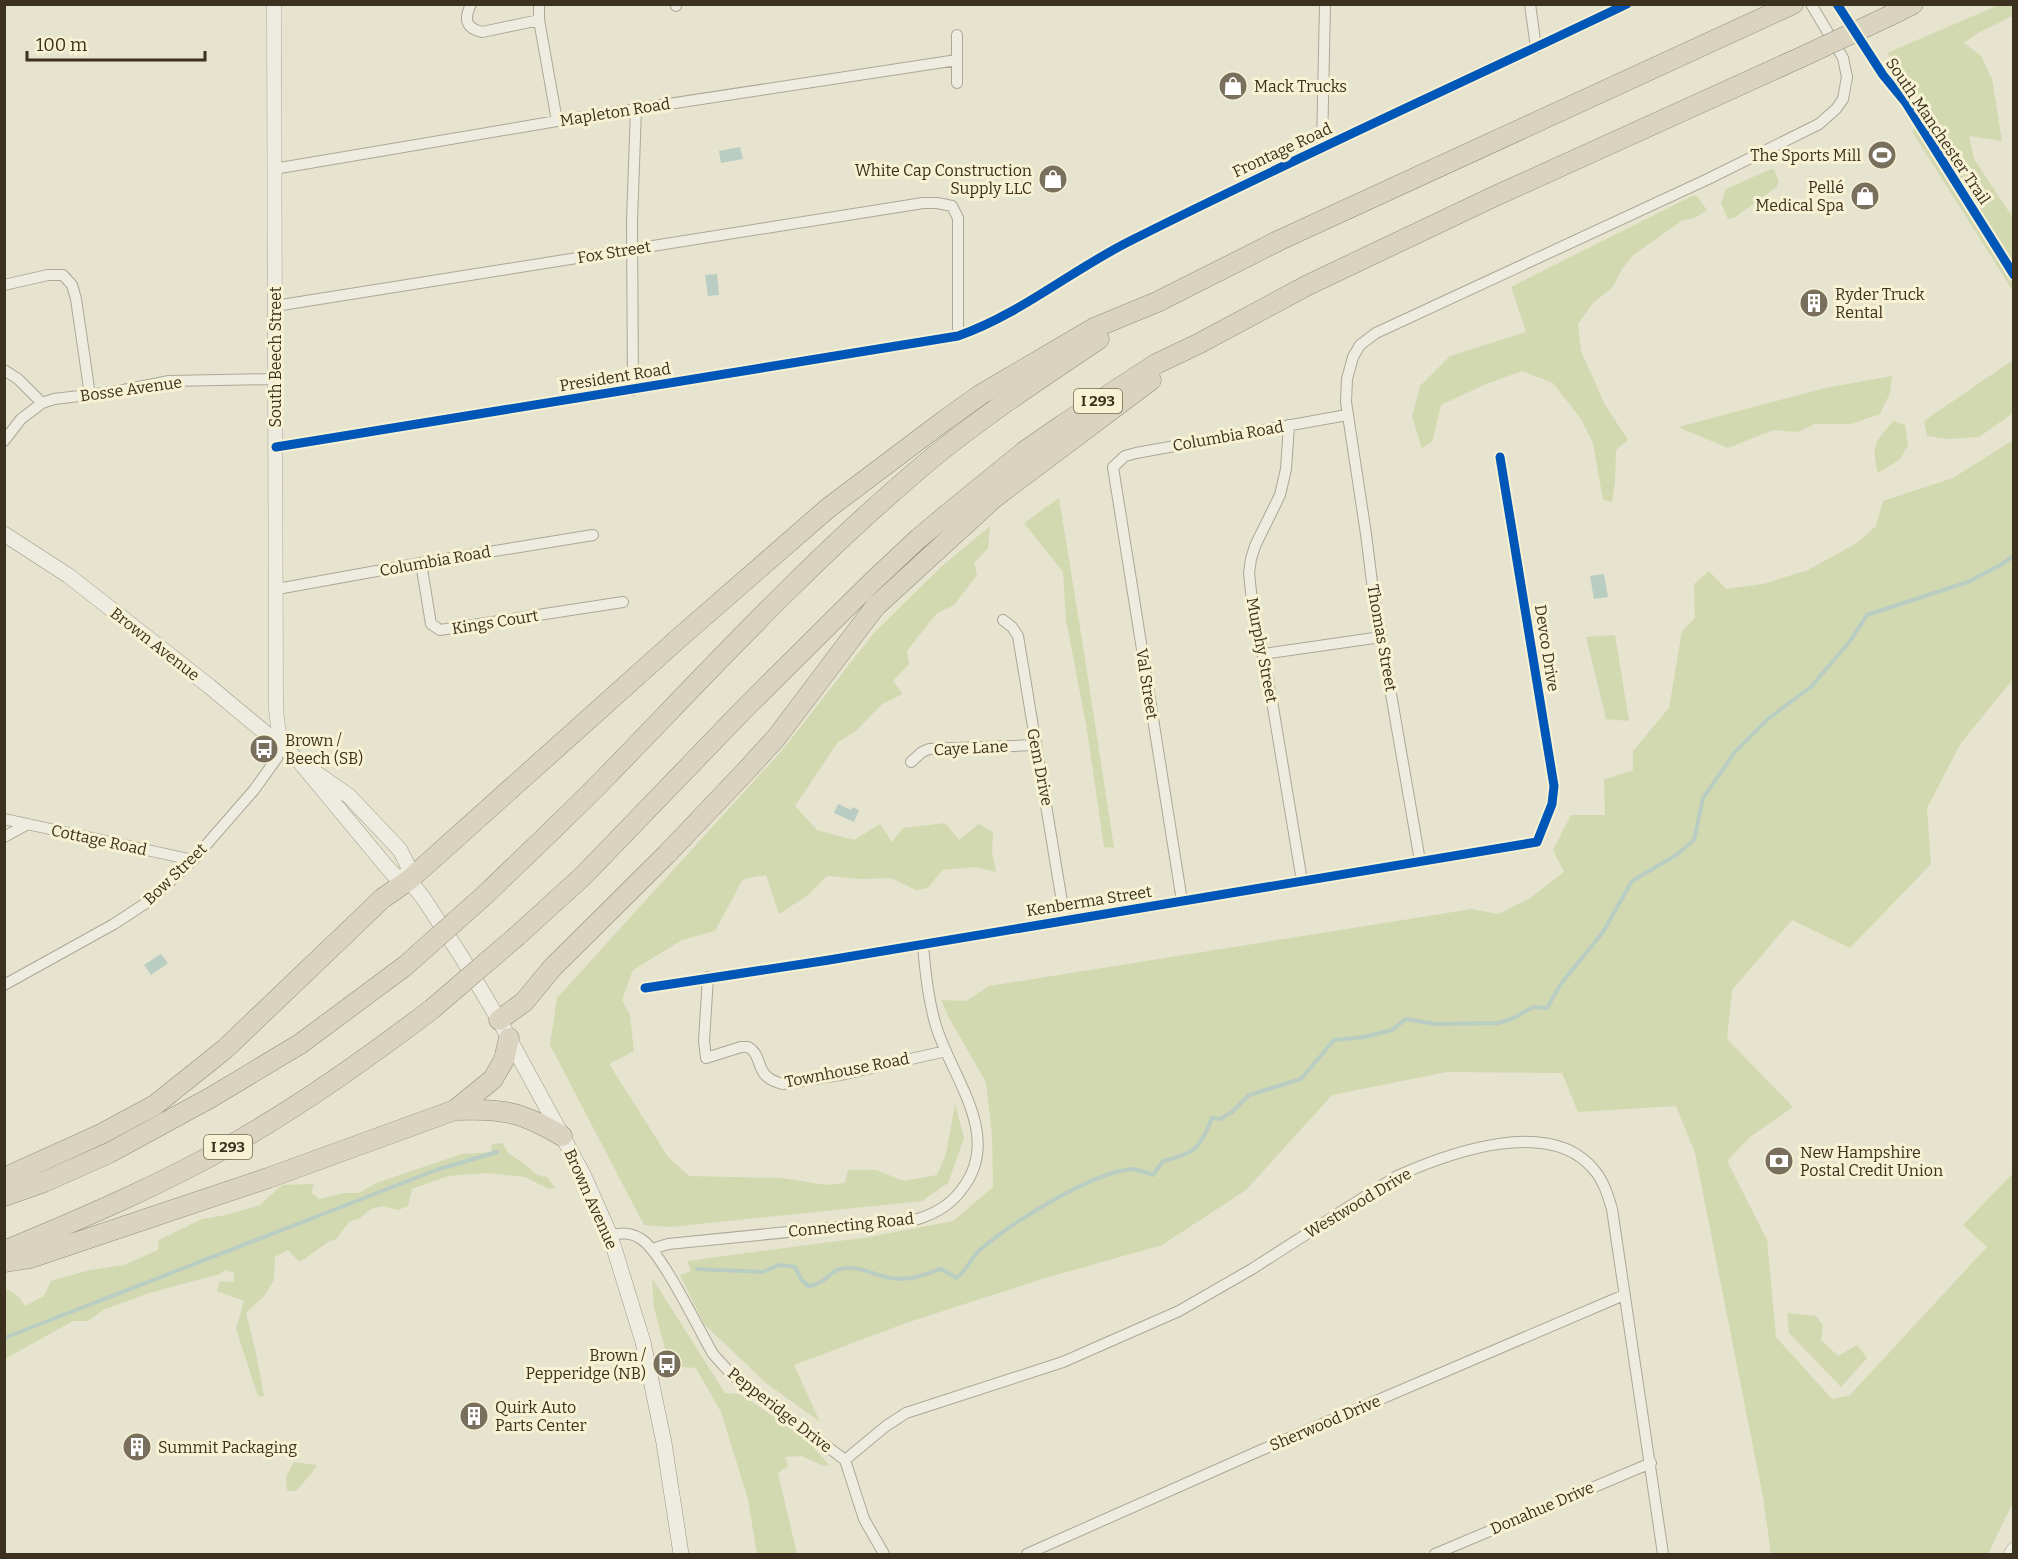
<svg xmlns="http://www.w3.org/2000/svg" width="2018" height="1559" viewBox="0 0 2018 1559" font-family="Bitter,serif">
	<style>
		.green { fill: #d2d9b0 }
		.water { fill: #b9cdc3 }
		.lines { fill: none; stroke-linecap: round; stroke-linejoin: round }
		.stream { stroke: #b9cdc3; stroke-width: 4 }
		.minor-casing { stroke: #aca797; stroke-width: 12 }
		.tertiary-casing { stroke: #aca797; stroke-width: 15 }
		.secondary-casing { stroke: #9b9686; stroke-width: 16 }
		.motorway-casing { stroke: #918c7e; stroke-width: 21 }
		.minor { stroke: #eeece0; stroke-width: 10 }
		.tertiary { stroke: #eeece0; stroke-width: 14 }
		.secondary { stroke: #eeece0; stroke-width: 15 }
		.motorway { stroke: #dad3bf; stroke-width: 20 }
		.motorway-bridge-casing { stroke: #918c7e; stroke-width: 21; stroke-linecap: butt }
		.motorway-bridge { stroke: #dad3bf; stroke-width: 20 }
		.cycleway-casing { stroke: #f8f2d4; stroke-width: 13 }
		.cycleway { stroke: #0057b8; stroke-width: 9 }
		.labels { text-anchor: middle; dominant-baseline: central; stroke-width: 6; stroke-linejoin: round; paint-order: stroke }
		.shield { fill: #f8f2d4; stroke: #746a55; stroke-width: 1.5 }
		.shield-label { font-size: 15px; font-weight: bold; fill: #3c301e }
		.poi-label { font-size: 16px; fill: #3c301e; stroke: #f8f2d4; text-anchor: start }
		.street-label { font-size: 16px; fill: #3c301e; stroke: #f8f2d4 }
	</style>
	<rect width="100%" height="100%" fill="#e6e3ce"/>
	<path class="green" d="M1999,5H2013V16L1978,33L1964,43L1981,56L1992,79L2002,141L1969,136L1974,159L2013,218V291L1913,133L1916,101L1887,53Z
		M1771,169L1774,170L1779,181L1777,187L1734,218L1728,219L1721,203L1726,189Z
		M1692,196H1697L1707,210L1695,218L1683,220L1632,256L1622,269L1612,288L1593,303L1578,324L1581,351L1605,405L1628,440L1616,450L1615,482L1612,502L1603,500L1593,443L1581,419L1553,383L1522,371L1486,384L1441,405L1432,442L1422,448L1412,417L1420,386L1450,356L1526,332L1511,287Z
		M2013,360V413L1979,437L1949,439L1927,436L1924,421Z
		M1892,376L1890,393L1880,414L1851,424H1815L1797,432L1773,430L1728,448L1678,427L1825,388Z
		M1893,421L1905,425L1908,446L1899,460L1878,473C1871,444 1875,443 1893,421Z
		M2013,440V679L1961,743L1927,808L1931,864L1850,948L1792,920L1732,990L1727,1039L1793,1107L1750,1137L1727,1161L1767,1240L1776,1337L1832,1399L1849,1396L1987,1247L1963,1225L2013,1173V1502L1988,1554H1771L1763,1497L1695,1153L1676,1106L1578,1112L1562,1073L1447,1072L1332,1095L1246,1190L1162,1245L1042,1279L906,1323L794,1365L820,1422L766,1383L704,1324L680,1275L691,1271L687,1261L869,1237L953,1221L993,1187L992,1136L986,1082L949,1018L941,1000L966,1001L989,986L1472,909L1498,914L1530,898L1564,872L1553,850L1571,815H1605L1604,780L1633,770V751L1669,708L1682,631L1695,618L1694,584L1709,571L1726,589L1763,584L1808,570L1857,543L1876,526L1883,501L1953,478Z
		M1059,498L1083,646L1114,848L1104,847L1087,730L1066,619L1063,572L1024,523Z
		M990,526L988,548L974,563L977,575L954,605L936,614L907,651L909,664L893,681L903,694L882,704L856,731L838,742L795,806L817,830L854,840L880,824L892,842L903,828L945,823L959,840L979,824L993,832L992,852L996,872L976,867L942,870L928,888L916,890L891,878L861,879L827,876L808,895L779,914L766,875L743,879L715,931L682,940L633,970L622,1000L630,1015L634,1051L609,1064L668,1157L689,1176L781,1178L827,1185L845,1183L848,1170H876L904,1181L937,1175L946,1154L955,1104L964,1138L948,1183L922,1201L670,1227L644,1225L550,1045L557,998L785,747L873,634L942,566Z
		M1615,635L1629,721L1606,719L1586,637Z
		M503,1143C509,1158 512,1155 523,1163C534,1170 532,1175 547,1177L555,1188L549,1189L525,1177L487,1173L448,1176L412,1189L408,1206L398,1210L382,1206L371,1209L360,1218L349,1222L336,1239L328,1242L300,1262L288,1250L275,1257L274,1280L264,1296L246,1313L256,1353L264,1396H258L236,1329L244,1301L217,1291L220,1281L234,1282V1273L225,1270L220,1274L149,1293L103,1310L88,1321H73L5,1359V1288L18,1296L25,1306L44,1296L51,1281L90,1270L124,1265L158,1250L159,1240L202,1219L227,1215L260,1205L282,1185L314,1184L311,1193L319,1199L345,1193H358L379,1182L462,1154L491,1152L492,1144Z
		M652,1278L725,1393L741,1394L807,1440L829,1465L824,1466L801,1456L785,1457L788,1466L778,1473L797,1554H757L748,1499L721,1412L696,1368L670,1366L654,1308Z
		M1787,1313L1816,1316L1823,1325L1821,1340L1838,1356L1857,1345L1867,1358L1841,1387L1789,1333Z
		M294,1462L317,1465L311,1474L296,1491H287L286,1477Z"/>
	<path class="water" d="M740,147L743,159L721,163L719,151Z
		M717,274L719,295L708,296L705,275Z
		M1604,574L1608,597L1594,599L1590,576Z
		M838,804L851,810L853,807L859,810L854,822L834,813Z
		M161,954L168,963L151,975L144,965Z"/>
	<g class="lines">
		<path class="stream" d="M697,1269L763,1272L779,1265L795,1267L801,1279L808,1286C827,1284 829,1271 840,1269C859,1265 873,1275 891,1278C909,1281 924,1275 941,1269L957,1278C967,1270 971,1257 981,1249C1013,1222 1089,1174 1131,1169C1138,1169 1146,1173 1153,1175L1163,1161C1195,1154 1200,1148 1212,1118L1220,1119L1232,1112L1249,1095L1301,1079L1334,1040L1364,1037L1392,1030L1406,1019L1435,1024L1498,1023L1514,1018L1533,1007L1547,1008L1560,985L1603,932L1632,881L1676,855L1694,840L1703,798L1735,752L1769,718L1811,687L1850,641L1867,615L1968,582L2004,563L2014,555
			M4,1338L436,1170L497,1152"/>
		<g class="minor-casing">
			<path id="minor" d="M471,4C464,19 465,28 482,32L539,20
				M539,4V20L557,121
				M676,4V6
				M1530,4L1536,48
				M957,83V35
				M1322,147L1325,4
				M274,169L557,121L957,60
				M4,285L48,275H63L72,285L76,299L90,395
				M275,306L923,203H937L952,206L958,218V336
				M4,370L18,379L42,403
				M633,390L632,221L636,109
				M1289,425L1286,469L1280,495L1255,546L1251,559L1249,573L1252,601L1272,701L1302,881
				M4,441L21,419L42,403L54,399L113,392L169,381L276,379
				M276,447L958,336C1021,314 1073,269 1132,240C1295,158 1462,83 1627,4
				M421,563L431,624L440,630L623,602
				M277,589L421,563L593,535
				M1003,620L1012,627L1018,636L1065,920
				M1263,654L1381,637
				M911,762L922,752L929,749L1036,745
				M4,819L193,860
				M4,837L26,825
				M1420,861L1373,590L1366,534L1346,402L1347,379L1353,357L1360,345L1376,333L1708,179L1819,124L1836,109L1843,99L1847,77L1843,58L1811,4
				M1182,901L1113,467L1125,456L1136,453L1347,415
				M708,977L704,1041L706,1058L741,1047H748C765,1056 752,1077 783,1084L845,1074L946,1051
				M4,985L114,924L149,901L193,860L254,790L277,758L280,744
				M645,988L829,960L1537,842L1552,804L1554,786L1500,457
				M610,1235C621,1233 631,1232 641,1239C661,1251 699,1330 713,1354L732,1375L845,1460L864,1519L884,1554
				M652,1249L668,1244L918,1219C939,1212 953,1203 965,1185C1001,1133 951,1076 936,1026C928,999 925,972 923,944
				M845,1460L886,1426L906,1413L1063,1362L1179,1311L1252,1269L1397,1176C1449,1153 1551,1115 1595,1171C1604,1182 1608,1196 1612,1209L1663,1554
				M1027,1554L1259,1451L1624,1295
				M1435,1554L1651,1463"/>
		</g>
		<g class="tertiary-casing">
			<path id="tertiary" d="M274,4L276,709L280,744
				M2011,1554L2014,1549"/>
		</g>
		<g class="secondary-casing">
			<path id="secondary" d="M4,534L69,576L209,686L299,761L349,796L400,850L408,866L409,880
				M299,761L386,866L394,875L409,880L424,899L461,956L499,1020L583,1174L610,1235L643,1342L664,1443L681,1554"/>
		</g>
		<g class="motorway-casing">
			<path id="motorway" d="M1889,16L1913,4
				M486,894C526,855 567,817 606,777C708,672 807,564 919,469C975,421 1038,380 1099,339
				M517,936L583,876L748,705L871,583L919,538L950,512L1025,451L1064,424L1156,364L1198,344L1308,285L1493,197L1808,54
				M499,1020L524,1002L553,967L667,854L744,773L776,738L875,607L994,498L1151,380
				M455,1110C502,1108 522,1112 562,1136
				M4,1178L101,1134L155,1105L225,1049L383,898L409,880L679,638L827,509L945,420L980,395L1094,328L1157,302L1280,240L1793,4
				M4,1196L44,1182L109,1153L210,1098L300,1044L405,966
				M4,1251C83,1218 161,1185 236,1142C305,1103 369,1057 432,1009
				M4,1262L30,1258L268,1178L455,1110L493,1079L504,1060L509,1038"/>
		</g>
		<use href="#minor" class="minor"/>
		<use href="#tertiary" class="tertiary"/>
		<use href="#secondary" class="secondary"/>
		<use href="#motorway" class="motorway"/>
		<g class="motorway-bridge-casing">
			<path id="motorway-bridge" d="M1808,54L1889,16
				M405,966L486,894
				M432,1009L517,936"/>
		</g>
		<use href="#motorway-bridge" class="motorway-bridge"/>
		<g class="cycleway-casing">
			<path id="cycleway" d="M1837,4L1883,75L1906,103L2014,275
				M276,447L958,336C1021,314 1073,269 1132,240C1295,158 1462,83 1627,4
				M645,988L829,960L1537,842L1552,804L1554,786L1500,457"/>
		</g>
		<use href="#cycleway" class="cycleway"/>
	</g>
	<defs>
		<g id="shop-disc" transform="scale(1.5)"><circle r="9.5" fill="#786f5c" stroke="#f8f2d4"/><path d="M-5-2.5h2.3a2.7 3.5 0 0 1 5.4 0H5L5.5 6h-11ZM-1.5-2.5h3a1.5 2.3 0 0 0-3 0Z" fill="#fff"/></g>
		<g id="stadium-disc" transform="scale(1.5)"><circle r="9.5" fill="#786f5c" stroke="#f8f2d4"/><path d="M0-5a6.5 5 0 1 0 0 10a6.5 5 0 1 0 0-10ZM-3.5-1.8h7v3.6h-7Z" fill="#fff"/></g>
		<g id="building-disc" transform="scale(1.5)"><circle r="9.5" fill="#786f5c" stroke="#f8f2d4"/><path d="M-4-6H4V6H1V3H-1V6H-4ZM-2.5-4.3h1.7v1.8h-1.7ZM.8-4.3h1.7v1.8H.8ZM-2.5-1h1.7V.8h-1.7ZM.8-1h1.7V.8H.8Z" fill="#fff"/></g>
		<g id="bus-disc" transform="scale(1.5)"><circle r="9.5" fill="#786f5c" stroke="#f8f2d4"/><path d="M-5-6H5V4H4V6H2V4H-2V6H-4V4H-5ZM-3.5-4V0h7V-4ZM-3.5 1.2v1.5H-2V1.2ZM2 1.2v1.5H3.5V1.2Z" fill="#fff"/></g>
		<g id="bank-disc" transform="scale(1.5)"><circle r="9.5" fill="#786f5c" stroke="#f8f2d4"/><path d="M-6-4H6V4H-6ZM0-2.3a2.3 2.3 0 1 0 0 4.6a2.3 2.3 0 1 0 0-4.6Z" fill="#fff"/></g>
	</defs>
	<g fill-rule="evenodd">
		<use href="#shop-disc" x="1233" y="86"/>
		<use href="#stadium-disc" x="1882" y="155"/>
		<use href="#shop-disc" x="1053" y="179"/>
		<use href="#shop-disc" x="1865" y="196"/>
		<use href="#building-disc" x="1814" y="303"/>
		<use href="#bus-disc" x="264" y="749"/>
		<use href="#bank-disc" x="1779" y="1161"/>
		<use href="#bus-disc" x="667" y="1364"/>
		<use href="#building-disc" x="474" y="1416"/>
		<use href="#building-disc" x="137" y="1447"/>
	</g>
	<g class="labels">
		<g class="shield">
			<rect x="1074" y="389" width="48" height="24" rx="4.5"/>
			<rect x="204" y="1135" width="48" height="24" rx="4.5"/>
		</g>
		<g class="shield-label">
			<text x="1098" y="401">I 293</text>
			<text x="228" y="1147">I 293</text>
		</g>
		<g class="poi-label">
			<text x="1254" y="86">Mack Trucks</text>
			<text x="1861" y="155" text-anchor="end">The Sports Mill</text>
			<text x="1032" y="170" text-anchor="end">White Cap Construction<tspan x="1032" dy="18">Supply LLC</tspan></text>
			<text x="1844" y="187" text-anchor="end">Pellé<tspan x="1844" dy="18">Medical Spa</tspan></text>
			<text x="1835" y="294">Ryder Truck<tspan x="1835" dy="18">Rental</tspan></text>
			<text x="285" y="740">Brown /<tspan x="285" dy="18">Beech (SB)</tspan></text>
			<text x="1800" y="1152">New Hampshire<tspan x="1800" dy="18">Postal Credit Union</tspan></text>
			<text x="646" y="1355" text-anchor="end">Brown /<tspan x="646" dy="18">Pepperidge (NB)</tspan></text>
			<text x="495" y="1407">Quirk Auto<tspan x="495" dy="18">Parts Center</tspan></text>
			<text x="158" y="1447">Summit Packaging</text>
		</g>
		<g class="street-label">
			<text transform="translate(615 112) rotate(-9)">Mapleton Road</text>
			<text transform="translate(1938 131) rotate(56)">South Manchester Trail</text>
			<text transform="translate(1282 150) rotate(-25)">Frontage Road</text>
			<text transform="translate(614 252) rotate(-9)">Fox Street</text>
			<text transform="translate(275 357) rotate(-90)">South Beech Street</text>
			<text transform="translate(615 377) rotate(-9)">President Road</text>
			<text transform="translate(131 389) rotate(-8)">Bosse Avenue</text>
			<text transform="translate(1228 436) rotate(-10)">Columbia Road</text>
			<text transform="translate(435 561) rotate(-10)">Columbia Road</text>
			<text transform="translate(495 622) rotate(-9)">Kings Court</text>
			<text transform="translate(1382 638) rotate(80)">Thomas Street</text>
			<text transform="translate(155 644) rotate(38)">Brown Avenue</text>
			<text transform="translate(1547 648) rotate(81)">Devco Drive</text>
			<text transform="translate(1262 650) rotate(79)">Murphy Street</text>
			<text transform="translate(1147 684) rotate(81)">Val Street</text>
			<text transform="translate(971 748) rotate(-3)">Caye Lane</text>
			<text transform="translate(1040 767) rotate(79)">Gem Drive</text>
			<text transform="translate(99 840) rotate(12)">Cottage Road</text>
			<text transform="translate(175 874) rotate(-44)">Bow Street</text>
			<text transform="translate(1089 901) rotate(-9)">Kenberma Street</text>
			<text transform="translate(847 1070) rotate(-11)">Townhouse Road</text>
			<text transform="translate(591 1199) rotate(66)">Brown Avenue</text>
			<text transform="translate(1358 1203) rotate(-31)">Westwood Drive</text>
			<text transform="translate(851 1225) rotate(-6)">Connecting Road</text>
			<text transform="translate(780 1410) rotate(38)">Pepperidge Drive</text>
			<text transform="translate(1325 1423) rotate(-23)">Sherwood Drive</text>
			<text transform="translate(1542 1508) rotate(-23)">Donahue Drive</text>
		</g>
	</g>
	<rect width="2018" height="1559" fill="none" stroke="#3c301e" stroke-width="12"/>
	<path d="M27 51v9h178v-9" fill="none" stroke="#3c301e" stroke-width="3"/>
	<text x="36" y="51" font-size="18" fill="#3c301e" stroke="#f8f2d4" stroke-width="4.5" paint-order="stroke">100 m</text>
</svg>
